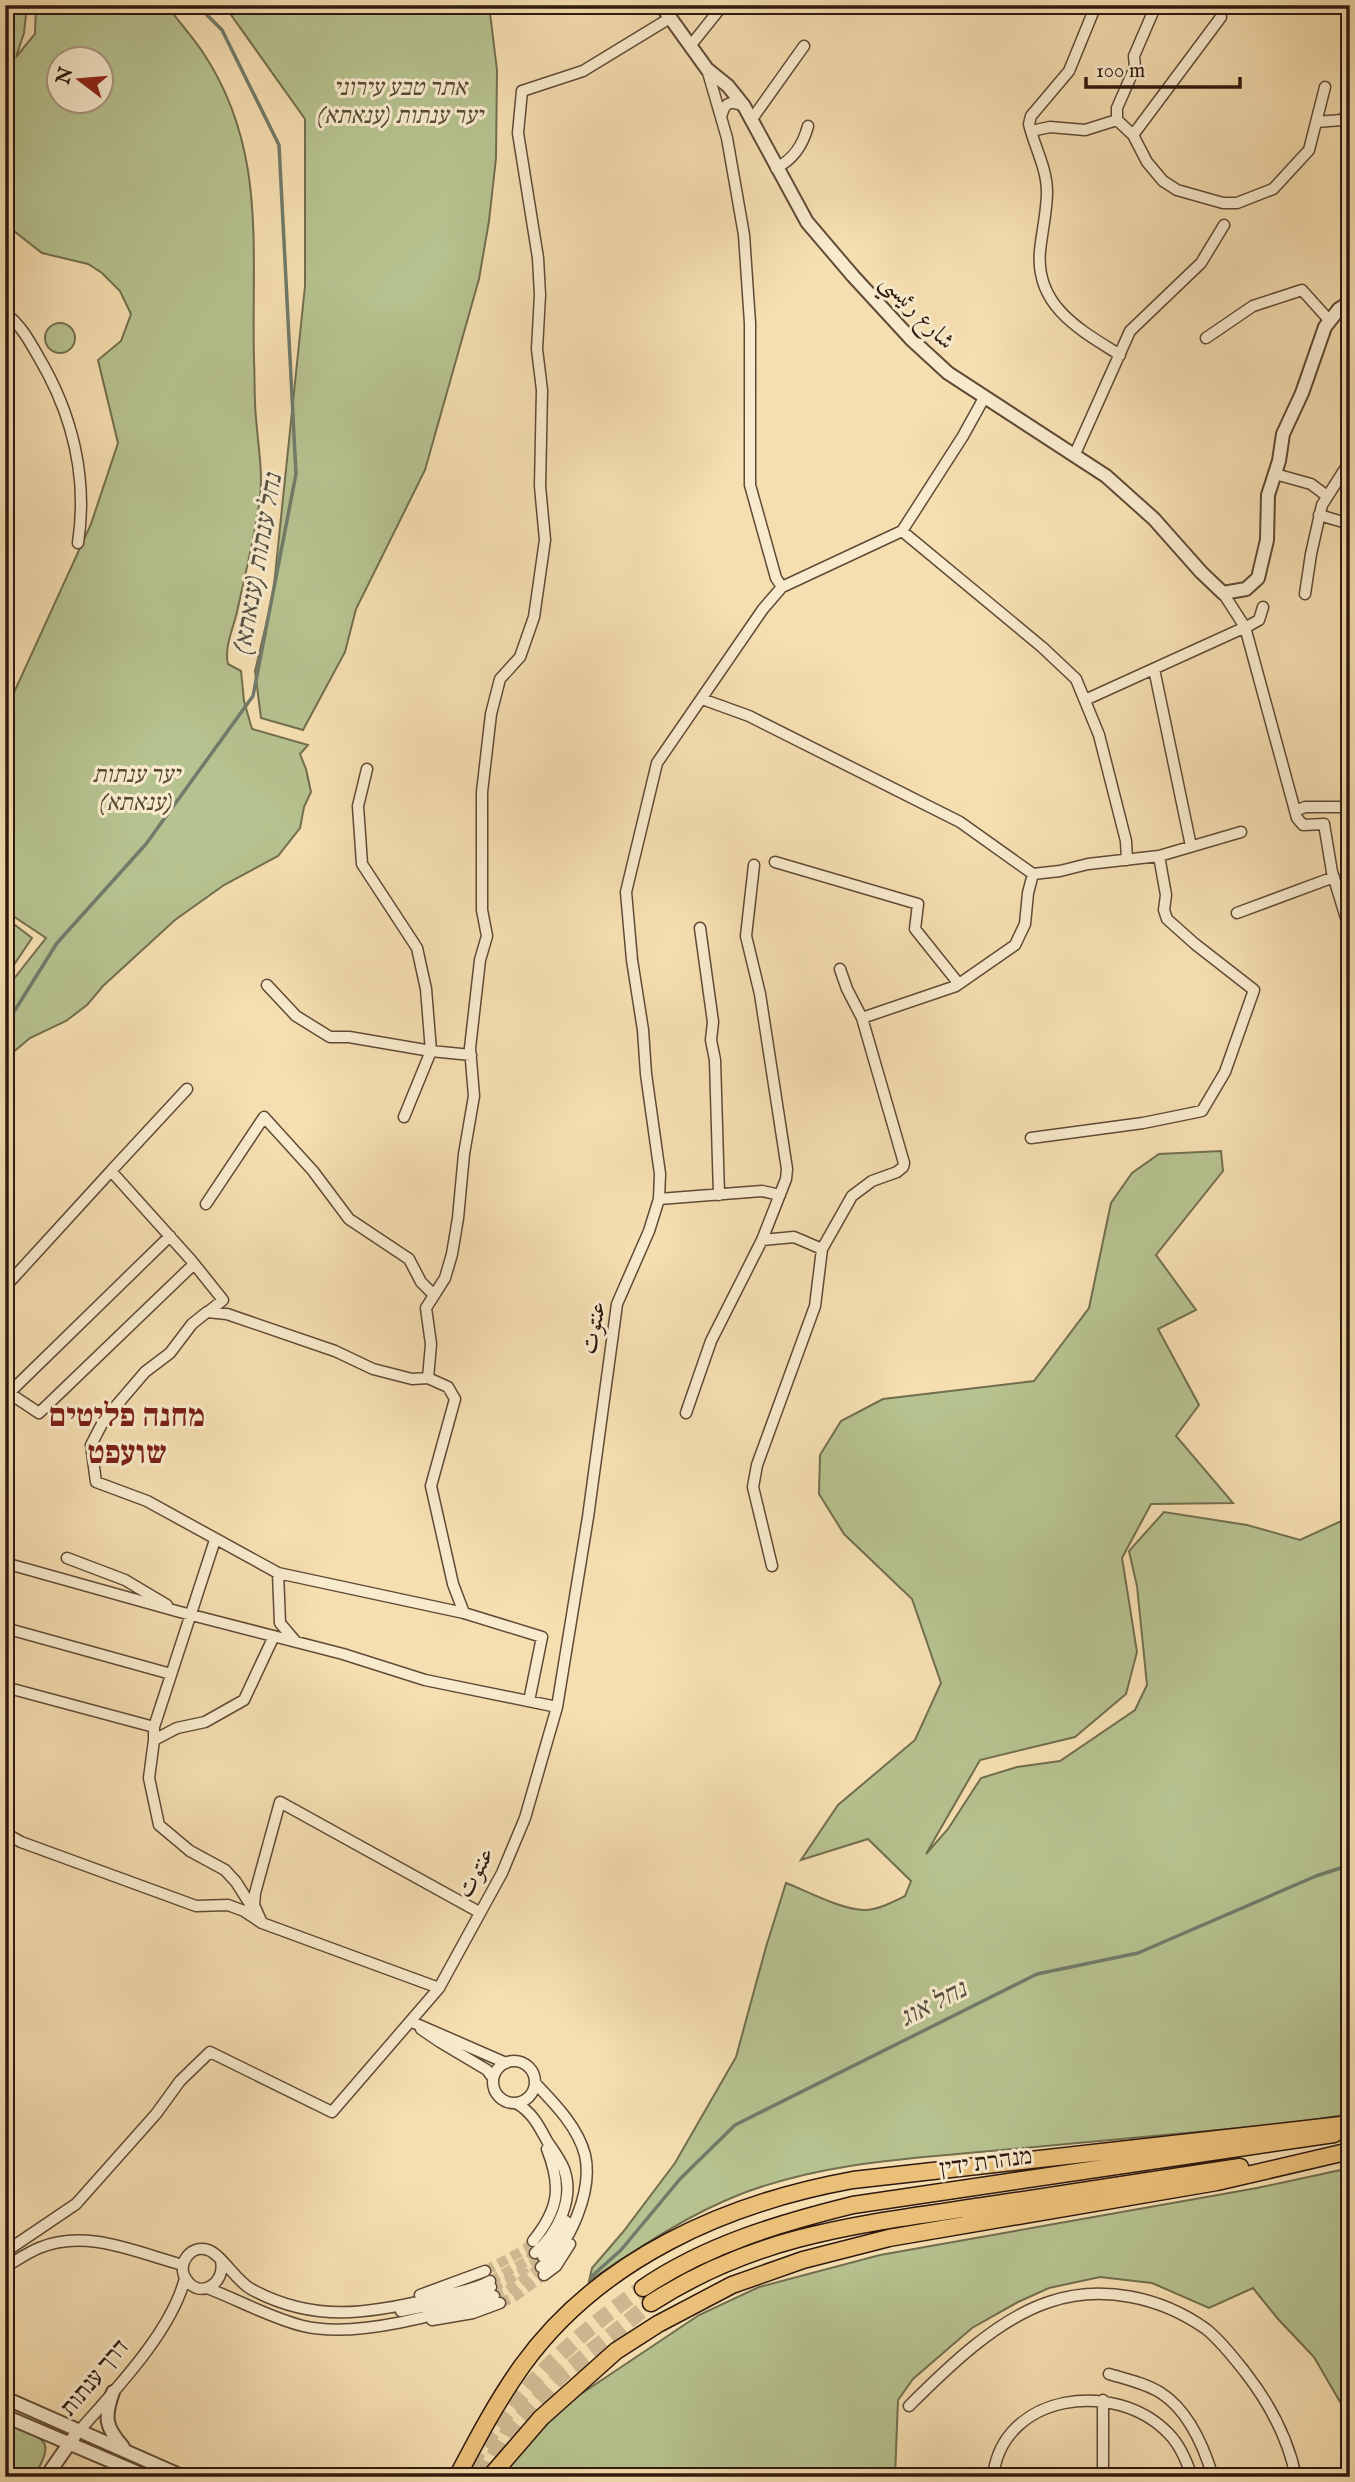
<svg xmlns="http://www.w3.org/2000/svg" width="1355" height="2482" viewBox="0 0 1355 2482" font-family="'IM FELL English',Amiri,'Frank Ruhl Libre',serif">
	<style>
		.green { fill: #b6c28f; stroke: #726e4e; stroke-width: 2; fill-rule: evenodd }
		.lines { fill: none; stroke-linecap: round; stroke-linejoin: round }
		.stream { stroke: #717b6a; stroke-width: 3.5 }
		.minor-tunnel { stroke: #cdb790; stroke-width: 10; stroke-dasharray: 10 5; stroke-linecap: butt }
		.trunk-tunnel { stroke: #cdb790; stroke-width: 16; stroke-dasharray: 16 8; stroke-linecap: butt }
		.minor-casing { stroke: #604a36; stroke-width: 13 }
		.tertiary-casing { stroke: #604a36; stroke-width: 16 }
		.trunk-casing { stroke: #2f190e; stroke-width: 19 }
		.minor { stroke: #f8eacc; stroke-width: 10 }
		.tertiary { stroke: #f8eacc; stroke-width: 12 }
		.trunk { stroke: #eabf78; stroke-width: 16 }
		.labels { text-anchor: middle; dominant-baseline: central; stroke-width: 6; stroke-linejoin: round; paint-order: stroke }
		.park-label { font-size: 24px; font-style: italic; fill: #584c35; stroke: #f8eacc }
		.street-label { font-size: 24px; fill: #2f190e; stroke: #f8eacc }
		.water-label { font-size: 26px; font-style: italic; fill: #565244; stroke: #f8eacc }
		.district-label { font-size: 32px; font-weight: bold; fill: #7a1f14; stroke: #f8eacc }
	</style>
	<rect width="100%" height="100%" fill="#f5deb0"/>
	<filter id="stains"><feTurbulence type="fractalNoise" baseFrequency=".00286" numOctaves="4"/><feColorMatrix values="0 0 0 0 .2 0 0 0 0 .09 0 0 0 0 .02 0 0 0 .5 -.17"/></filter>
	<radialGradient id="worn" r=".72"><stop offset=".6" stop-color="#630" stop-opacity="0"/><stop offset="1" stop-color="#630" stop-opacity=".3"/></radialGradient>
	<path class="green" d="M5,5H27L24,33L16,57L35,34L36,5H166C178,20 191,35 202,51C268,149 251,250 254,360C255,379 254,399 256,418C258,445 263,471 260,498C255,536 245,575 237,612C233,629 224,647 228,664L241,671L244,701L252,729L308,745L300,754L306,769L311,792L304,807L300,828L278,856L224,885L175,920L103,986L87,1005L66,1021L30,1038L5,1059V990L46,938L10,914L5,921V704L12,697L91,524L118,443L98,360L121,341L131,314L120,291L102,273L88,264L42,253L5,224ZM60,60H102V102H60Z
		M224,5H489L497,70L496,158L489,221L479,279L425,470L356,609L345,652L303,730L261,718L255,671L273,595L305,286V119Z
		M45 338a15 15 0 1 1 30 0a15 15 0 1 1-30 0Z
		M15,925L32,938L5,978V938Z
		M1221,1151L1223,1171L1156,1255L1196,1310L1158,1329L1199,1405L1176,1436L1233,1503L1151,1504L1122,1558L1137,1652L1126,1694L1075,1737L980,1760L926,1854L948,1829L981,1778L1017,1767L1060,1761L1135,1710L1147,1685L1137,1586L1129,1551L1164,1512L1247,1525L1300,1540L1350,1517V2114L1293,2123C1196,2132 1099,2141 1002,2150C914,2158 824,2162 741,2194C685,2216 639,2248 589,2281L592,2268L623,2232L675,2163L736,2057L766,1947L786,1883C807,1891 842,1910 864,1910C878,1910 893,1902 905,1896L911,1881L868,1839L801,1860L838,1805L915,1740L941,1683L912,1599L844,1534L819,1494L820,1455L841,1421L883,1399L1034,1381L1089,1308L1111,1203L1132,1173L1159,1154Z
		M1350,2168V2419L1314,2357L1278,2319L1253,2288L1209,2308L1152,2283L1100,2277L1049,2288L1018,2302L972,2328L913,2379L898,2400L895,2477H504L520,2450L551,2414L699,2315L759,2287L880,2255L1257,2188Z
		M5,2423C40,2438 60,2437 33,2477H13L5,2470Z"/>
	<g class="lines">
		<path class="stream" d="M5,1026L57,943L146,844L253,696L296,474L279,145L222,30L197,5
			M592,2276L621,2250L680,2179L735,2125L1037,1974L1138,1953L1316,1876L1350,1865"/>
		<path class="minor-tunnel" d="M485,2271L526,2249L533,2241
			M490,2281L527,2261L535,2253
			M492,2287L508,2280L543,2257
			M494,2296L505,2292L541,2267
			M500,2303L514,2297L544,2275"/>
		<path class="trunk-tunnel" d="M470,2465C478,2451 488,2438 498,2425C539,2369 587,2327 643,2288
			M482,2477L508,2432L559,2377L651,2303"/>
		<g class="minor-casing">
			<path id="minor" d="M1096,5L1069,71L1031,116L1029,124C1034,146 1047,168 1047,192C1047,211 1042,231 1040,251C1035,306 1080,330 1120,355
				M691,45L723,5
				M722,114C725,101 733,101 744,106
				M752,119L804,46
				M1117,120V108L1135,67L1134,56L1156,5
				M1316,122L1342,120L1350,110
				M1031,131L1050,127L1085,130L1117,120L1133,135L1147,162L1163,181L1177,190L1223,203H1237L1273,189L1309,150L1325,87
				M1133,135L1221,17
				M776,168C794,159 803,145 808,126
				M5,313C20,324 29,340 38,356C72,413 88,477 78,543
				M1206,338L1253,306L1302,290L1330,321
				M1074,456L1130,331L1201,263L1224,225
				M1275,474L1311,484L1327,496
				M1319,515L1350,524
				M902,531L1042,647L1076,679L1099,735L1126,841L1127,860
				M782,587L902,531L963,436L984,398
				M1223,593L1245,627L1297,818L1303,825L1324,824L1332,872L1350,931
				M1305,594L1311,554L1322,505L1350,461
				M1154,669L1191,846
				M702,699L749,716L960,822L1033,874
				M1085,700L1250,625L1259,620L1263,607
				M367,769L358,806L362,864L417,948L426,989L431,1051L471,1055
				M1295,811L1305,807H1350
				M775,862L918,904L915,929L959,984
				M1237,913L1334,877
				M700,928L713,1022L711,1040L715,1060L719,1195
				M267,985L296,1016L330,1037H349L431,1051L404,1117
				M862,1018L956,986L1015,945L1025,924L1028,893L1033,874L1060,871L1088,864L1159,856L1241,832
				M187,1089L111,1171L191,1260L223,1300L208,1312
				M1031,1138L1143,1123L1202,1111L1225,1072L1254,990L1195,944L1167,919L1164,910L1166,895L1159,856
				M659,1199L762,1191L780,1195
				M206,1204L264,1117L313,1171L349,1219L409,1259L421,1282L434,1295
				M762,1240L794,1237L822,1249
				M5,1287L111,1171
				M428,1378L448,1387L455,1399L431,1486L453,1584L464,1613
				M6,1391L9,1393L170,1236
				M9,1393L39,1413L194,1264
				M686,1413L711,1341L762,1240L786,1179L787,1169L760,994L746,936L754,865
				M67,1558L125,1580L167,1605
				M5,1563L180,1612L343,1654L425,1680L557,1707
				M772,1566L753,1487L757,1465L815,1306L822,1249L852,1196L872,1181L897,1172L903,1167L904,1163L862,1018L847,989L840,969
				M278,1573L464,1613L542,1637L529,1701
				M5,1628L171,1674
				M274,1636L244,1700L205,1722L177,1728L154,1740L149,1778L159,1825L190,1851L225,1870L236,1882L262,1923L254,1905L255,1893L280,1802L479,1912
				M296,1642L280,1623L278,1573L147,1501L96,1482L91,1445L104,1420L145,1372L170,1353L192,1324L207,1312L227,1314L335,1351L373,1369L412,1379L428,1378L431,1344L426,1308L445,1278L452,1254L458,1218L464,1154L474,1096L470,1048L480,960L487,936L482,910V792L491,714L500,679L520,657L534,617L545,540L540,486L542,390L537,349L540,295L538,258L518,133L522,91L583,71L670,18
				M5,1687L154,1727
				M154,1740V1727L215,1540
				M5,1833L21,1842L196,1906L228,1905L244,1911L262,1923L439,1988
				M412,2022L506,2063
				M421,2029L440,2042L487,2070L493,2078
				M493 2082a21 21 0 1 1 42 0a21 21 0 1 1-42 0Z
				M535,2083C554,2103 578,2127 585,2155C593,2191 570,2246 541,2267
				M516,2103C532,2112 539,2126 547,2141C553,2150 560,2159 564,2169C575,2199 557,2234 535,2253
				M533,2241C559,2209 562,2187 547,2149
				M5,2252L76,2204L156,2114L180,2081L210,2052L332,2112L439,1988L502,1873L525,1818L557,1707L588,1517L617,1304L649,1231L659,1199L660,1174L646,1074L643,1030L632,960L626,892L657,763L763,609L782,587L776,578L750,485V323L744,235L727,138L707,69
				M543,2257L561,2235L566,2221
				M221,2261C226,2284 199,2300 186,2279C176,2264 191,2244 208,2250C221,2254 236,2281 251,2289C313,2323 369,2314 434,2298C453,2293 474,2290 490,2281
				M5,2267C16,2261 27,2253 39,2248C87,2228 137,2253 183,2265
				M544,2275L556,2266L570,2244
				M207,2288C239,2300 270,2318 303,2326C356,2339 443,2314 494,2296
				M420,2295L485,2271
				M401,2311L463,2299L491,2287
				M432,2320L473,2313L500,2303
				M1109,2374C1126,2379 1145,2383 1161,2393C1189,2411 1204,2447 1213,2477
				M1103,2400V2477
				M909,2406C947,2368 997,2319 1049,2302C1102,2284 1161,2297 1206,2329C1221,2341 1234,2358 1245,2372C1270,2404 1288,2438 1296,2477
				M79,2431C115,2390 172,2331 185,2278
				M993,2477C1002,2393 1116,2378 1169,2434C1180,2445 1187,2462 1192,2477"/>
		</g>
		<g class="tertiary-casing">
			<path id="tertiary" d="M661,5L707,69L728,86L744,106L807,222L853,276L911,339L948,373L1106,476L1154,519L1201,572L1223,593L1246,589L1258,578L1267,540L1268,495L1279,461L1283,434L1302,393L1325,327L1339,309L1350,302
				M113,2392C104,2417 105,2427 123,2447
				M5,2398L184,2477
				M5,2416L148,2477
				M46,2477L74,2437"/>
		</g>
		<g class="trunk-casing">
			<path id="trunk" d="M643,2288C706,2245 780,2223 853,2205L1334,2134
				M651,2303C758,2234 861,2224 983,2206C1069,2193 1154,2180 1240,2167
				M457,2477C477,2439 497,2401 522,2366C599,2259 726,2203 853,2180L1350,2124
				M490,2477L541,2418L616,2351L658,2324L732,2285L803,2260L889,2238L1217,2182L1350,2151"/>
		</g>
		<use href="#minor" class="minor"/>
		<use href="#tertiary" class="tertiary"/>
		<use href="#trunk" class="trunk"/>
	</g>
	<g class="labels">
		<g class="park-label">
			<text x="400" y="88">אתר טבע עירוני<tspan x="400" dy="28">יער ענתות (ענאתא)</tspan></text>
			<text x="136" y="775">יער ענתות<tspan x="136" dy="28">(ענאתא)</tspan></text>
		</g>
		<g class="street-label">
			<text transform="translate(917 312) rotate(46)">شارع رئيسي</text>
			<text transform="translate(594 1328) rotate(-79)">عنتوت</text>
			<text transform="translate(476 1873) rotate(-62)">عنتوت</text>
			<text transform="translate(986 2163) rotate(-8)">מנהרת ידין</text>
			<text transform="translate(95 2378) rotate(-50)">דרך ענתות</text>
		</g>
		<g class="water-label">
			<text transform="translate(258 564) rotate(-80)">נחל ענתות (ענאתא)</text>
			<text transform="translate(933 2004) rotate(-27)">נחל אוג</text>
		</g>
		<g class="district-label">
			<text x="127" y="1417">מחנה פליטים<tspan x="127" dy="37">שועפט</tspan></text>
		</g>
	</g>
	<rect width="1355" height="2482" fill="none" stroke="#f5deb0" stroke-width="28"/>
	<rect x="7" y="7" width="1341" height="2468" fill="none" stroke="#2f190e" stroke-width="3.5"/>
	<rect x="14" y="14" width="1327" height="2454" fill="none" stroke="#2f190e" stroke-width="2"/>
	<g transform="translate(80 80) rotate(286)"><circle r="33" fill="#f8eacc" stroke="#a89680" stroke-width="2"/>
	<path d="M0-5L12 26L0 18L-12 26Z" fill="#8f2418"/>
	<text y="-10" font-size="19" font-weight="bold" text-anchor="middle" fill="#2f190e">N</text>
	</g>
	<path d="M1086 77v10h154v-10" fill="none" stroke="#2f190e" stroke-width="3.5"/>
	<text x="1096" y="77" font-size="21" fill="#2f190e" stroke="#f8eacc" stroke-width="5" paint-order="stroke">100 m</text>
	<rect width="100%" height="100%" filter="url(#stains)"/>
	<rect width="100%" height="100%" fill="url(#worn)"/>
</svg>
